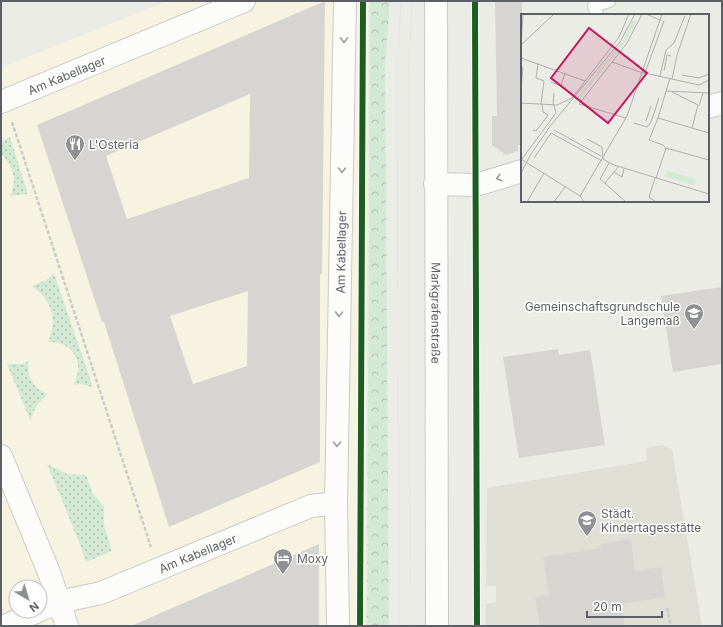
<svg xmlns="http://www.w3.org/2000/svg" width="723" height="627" viewBox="0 0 723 627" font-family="Inter,sans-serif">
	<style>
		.commercial { fill: #f6f4e0; fill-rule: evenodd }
		.education { fill: #e0dfd6 }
		.grass { fill: url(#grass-dots) }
		.forest { fill: url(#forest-crowns) }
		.building { fill: #d6d5d2; fill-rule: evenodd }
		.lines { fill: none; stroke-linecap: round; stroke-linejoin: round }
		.lane-casing { stroke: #c9cac9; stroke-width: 14 }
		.street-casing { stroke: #c9cac9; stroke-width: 24 }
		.secondary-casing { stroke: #c9cac9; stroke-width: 24 }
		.path { stroke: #c8cdcb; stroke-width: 2.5; stroke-dasharray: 4 2; stroke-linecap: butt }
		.lane { stroke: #fcfcfb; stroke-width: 12 }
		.street { stroke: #fcfcfb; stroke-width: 22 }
		.secondary { stroke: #fcfcfb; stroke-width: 22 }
		.tram { stroke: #e3e4e3; stroke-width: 1 }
		.cycleway-casing { stroke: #fff; stroke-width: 8 }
		.cycleway { stroke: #1b5e20; stroke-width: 6 }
		.oneway { stroke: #9c9ea1 }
		.labels { text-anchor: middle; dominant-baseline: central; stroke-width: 3; stroke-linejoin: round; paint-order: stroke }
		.street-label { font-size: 12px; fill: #5c5f65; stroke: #fff }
		.poi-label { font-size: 12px; fill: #5c5f65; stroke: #fff; text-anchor: start }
		.inset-road { fill: none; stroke: #aeb0af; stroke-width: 1 }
		.view { fill: #c2185b; fill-opacity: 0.15; stroke: #c2185b; stroke-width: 2 }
		.inset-edge { fill: none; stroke: #5c5f65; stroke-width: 2 }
	</style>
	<defs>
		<pattern id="grass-dots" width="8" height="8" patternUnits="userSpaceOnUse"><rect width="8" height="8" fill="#d4e9d4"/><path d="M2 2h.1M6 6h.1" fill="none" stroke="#afc0b0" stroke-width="1.8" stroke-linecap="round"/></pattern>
		<pattern id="forest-crowns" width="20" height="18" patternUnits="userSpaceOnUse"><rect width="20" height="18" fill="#d4e9d4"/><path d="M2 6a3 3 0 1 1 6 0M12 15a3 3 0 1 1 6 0" fill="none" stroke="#afc0b0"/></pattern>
	</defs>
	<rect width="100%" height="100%" fill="#ecece7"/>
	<path class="commercial" d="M168,1H368L365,626H1V68ZM16,587H40V611H16Z"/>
	<path class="education" d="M662,445L672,449L702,626H486V604L496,602V586H486L487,488L647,461L646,448Z"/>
	<path class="grass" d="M10,137L28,194L10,196C18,180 13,166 1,154V141Z
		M54,273L93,387L80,384L73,385C86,364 73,340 48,342C58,320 52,298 31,286L45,281Z
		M29,361C26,377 33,388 48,394C39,401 32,410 31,422L7,364H22Z
		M47,464L67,474L86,475L93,494L104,506V525L112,551L86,562L81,547Z"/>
	<path class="forest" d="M370,1H390L385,63L389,626H367Z"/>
	<path class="building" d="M325,1L322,274H320V462L169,527L104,322H102L37,125ZM250,94L249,178L127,219L106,156ZM248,291L247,366L193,384L170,316Z
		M495,1H522V145H518V151L506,155L492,145V116H497Z
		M722,287V364L673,372L661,296Z
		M558,349L559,355L590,350L605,445L519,458L503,357Z
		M631,539L635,571L661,567L665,597L621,604L625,626H540L535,597L549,595L543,557L601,548L600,544Z
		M319,544V626H131Z"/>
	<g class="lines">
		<g class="lane-casing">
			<path id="lane" d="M597,15L594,6L609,1"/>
		</g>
		<g class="street-casing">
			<g id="street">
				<path id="s1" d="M1,102L244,1"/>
				<path d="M708,107L722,103"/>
				<path d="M435,184L476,185L522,171"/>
				<path d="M1,456L50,575L67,626"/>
				<path id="s2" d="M40,610L59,602L101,593L311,506L336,503"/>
				<path d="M5,626L38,611"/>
				<path id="s3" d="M338,626L336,503L345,1"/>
			</g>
		</g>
		<g class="secondary-casing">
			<g id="secondary">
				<path id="s4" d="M436,1L437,626"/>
			</g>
		</g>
		<path class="path" d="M12,122L151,547
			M667,608L671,626"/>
		<use href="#lane" class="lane"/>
		<use href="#street" class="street"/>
		<use href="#secondary" class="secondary"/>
		<path class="tram" d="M399,626L397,65L401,1
			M410,626L409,66L412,1"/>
		<g class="cycleway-casing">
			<path id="cycleway" d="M475,1L477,626
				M360,626L363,1"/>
		</g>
		<use href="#cycleway" class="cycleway"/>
	</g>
	<defs><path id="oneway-chevron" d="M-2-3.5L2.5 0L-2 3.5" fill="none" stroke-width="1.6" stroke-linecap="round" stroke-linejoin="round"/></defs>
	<g class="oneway">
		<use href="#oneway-chevron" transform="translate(344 40) rotate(91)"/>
		<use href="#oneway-chevron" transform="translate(342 170) rotate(91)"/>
		<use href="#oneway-chevron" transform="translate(499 178) rotate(164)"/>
		<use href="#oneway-chevron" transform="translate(339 314) rotate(91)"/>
		<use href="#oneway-chevron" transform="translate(337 444) rotate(91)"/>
	</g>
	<defs>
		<g id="restaurant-pin" transform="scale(1)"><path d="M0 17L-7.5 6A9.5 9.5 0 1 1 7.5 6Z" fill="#8e9092" stroke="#fff"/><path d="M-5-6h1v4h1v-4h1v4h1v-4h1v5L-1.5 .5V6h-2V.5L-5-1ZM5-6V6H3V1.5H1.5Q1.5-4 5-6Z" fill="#fff"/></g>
		<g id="school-pin" transform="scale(1)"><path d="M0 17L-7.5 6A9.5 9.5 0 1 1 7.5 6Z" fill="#8e9092" stroke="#fff"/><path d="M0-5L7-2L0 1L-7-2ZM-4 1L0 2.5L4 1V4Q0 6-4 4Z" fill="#fff"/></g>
		<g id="hotel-pin" transform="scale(1)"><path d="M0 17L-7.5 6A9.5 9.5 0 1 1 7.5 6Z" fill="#8e9092" stroke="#fff"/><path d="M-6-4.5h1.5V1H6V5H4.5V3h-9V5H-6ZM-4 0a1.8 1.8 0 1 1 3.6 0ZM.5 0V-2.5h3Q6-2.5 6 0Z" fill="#fff"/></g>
	</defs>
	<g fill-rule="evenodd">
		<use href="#restaurant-pin" x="75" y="144"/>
		<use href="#school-pin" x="694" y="313"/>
		<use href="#school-pin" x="587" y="520"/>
		<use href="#hotel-pin" x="283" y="558"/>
	</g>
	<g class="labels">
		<g class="street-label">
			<text stroke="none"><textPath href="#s1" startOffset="71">Am Kabellager</textPath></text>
			<text stroke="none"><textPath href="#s3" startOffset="374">Am Kabellager</textPath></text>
			<text stroke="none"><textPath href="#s4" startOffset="312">Markgrafenstraße</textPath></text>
			<text stroke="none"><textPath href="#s2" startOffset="168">Am Kabellager</textPath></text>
		</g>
		<g class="poi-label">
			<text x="89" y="144">L'Osteria</text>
			<text x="680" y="306" text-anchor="end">Gemeinschaftsgrundschule<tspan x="680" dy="14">Langemaß</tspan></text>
			<text x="601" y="513">Städt.<tspan x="601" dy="14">Kindertagesstätte</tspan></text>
			<text x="297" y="558">Moxy</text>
		</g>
	</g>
	<g transform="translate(521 14)">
		<rect width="188" height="188" fill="#ecece7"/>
		<path d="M146,157L175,165L173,171L144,163Z" fill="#d4e9d4"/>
		<path d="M112,6L115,7L104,28L56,88L50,91L103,25Z" fill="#d4e9d4"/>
		<path class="inset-road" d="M125,0L139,6M0,31L33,0M0,32L2,0M0,44L64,67M91,48L119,58L178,71L188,66M17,49L15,64L23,67L20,90M0,52L2,54L0,74M143,57L146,41L150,42M124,59L143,7M161,61L178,64L188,60M139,62L145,36L153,29L164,2M149,64L137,104L188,119M151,65L156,41L170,0M30,68L40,72L44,59M145,77L188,79M151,78L177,91L171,114M0,89L36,91L51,84L98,23L108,0M32,91L33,79M178,92L182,79M105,104L58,90L106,29L121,0M137,104L128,126L142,131L145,134M125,107L130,92M113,109L126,113L130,108L138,84M12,116L15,117L27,101L22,98L21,90M33,116L80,142M66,125L81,133L82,145L93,151L188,180M13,144L30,119L81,147M0,145L59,182L63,188M1,145L35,99L33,91M88,149L79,165L105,188M93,158L101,163L103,155M0,159L10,140L30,111L99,28L114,0M134,164L128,183L135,188M135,164L145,134L188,146M84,169L97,153M59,182L106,102L141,0M6,188L23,159M33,188L44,173"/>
		<path class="view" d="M68,14L126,59L87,109L30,64Z"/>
		<rect width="188" height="188" class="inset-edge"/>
	</g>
	<rect width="723" height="627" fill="none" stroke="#5c5f65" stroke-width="4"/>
	<g transform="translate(28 599) rotate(142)"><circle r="19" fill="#ffffff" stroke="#bebfc1"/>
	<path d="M0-3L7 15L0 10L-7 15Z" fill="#8e9092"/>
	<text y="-6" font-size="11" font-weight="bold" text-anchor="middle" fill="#5c5f65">N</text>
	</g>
	<path d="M587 611v6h75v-6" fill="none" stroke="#5c5f65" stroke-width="2"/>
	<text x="593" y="611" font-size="12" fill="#5c5f65" stroke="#ffffff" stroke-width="3" paint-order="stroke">20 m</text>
</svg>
